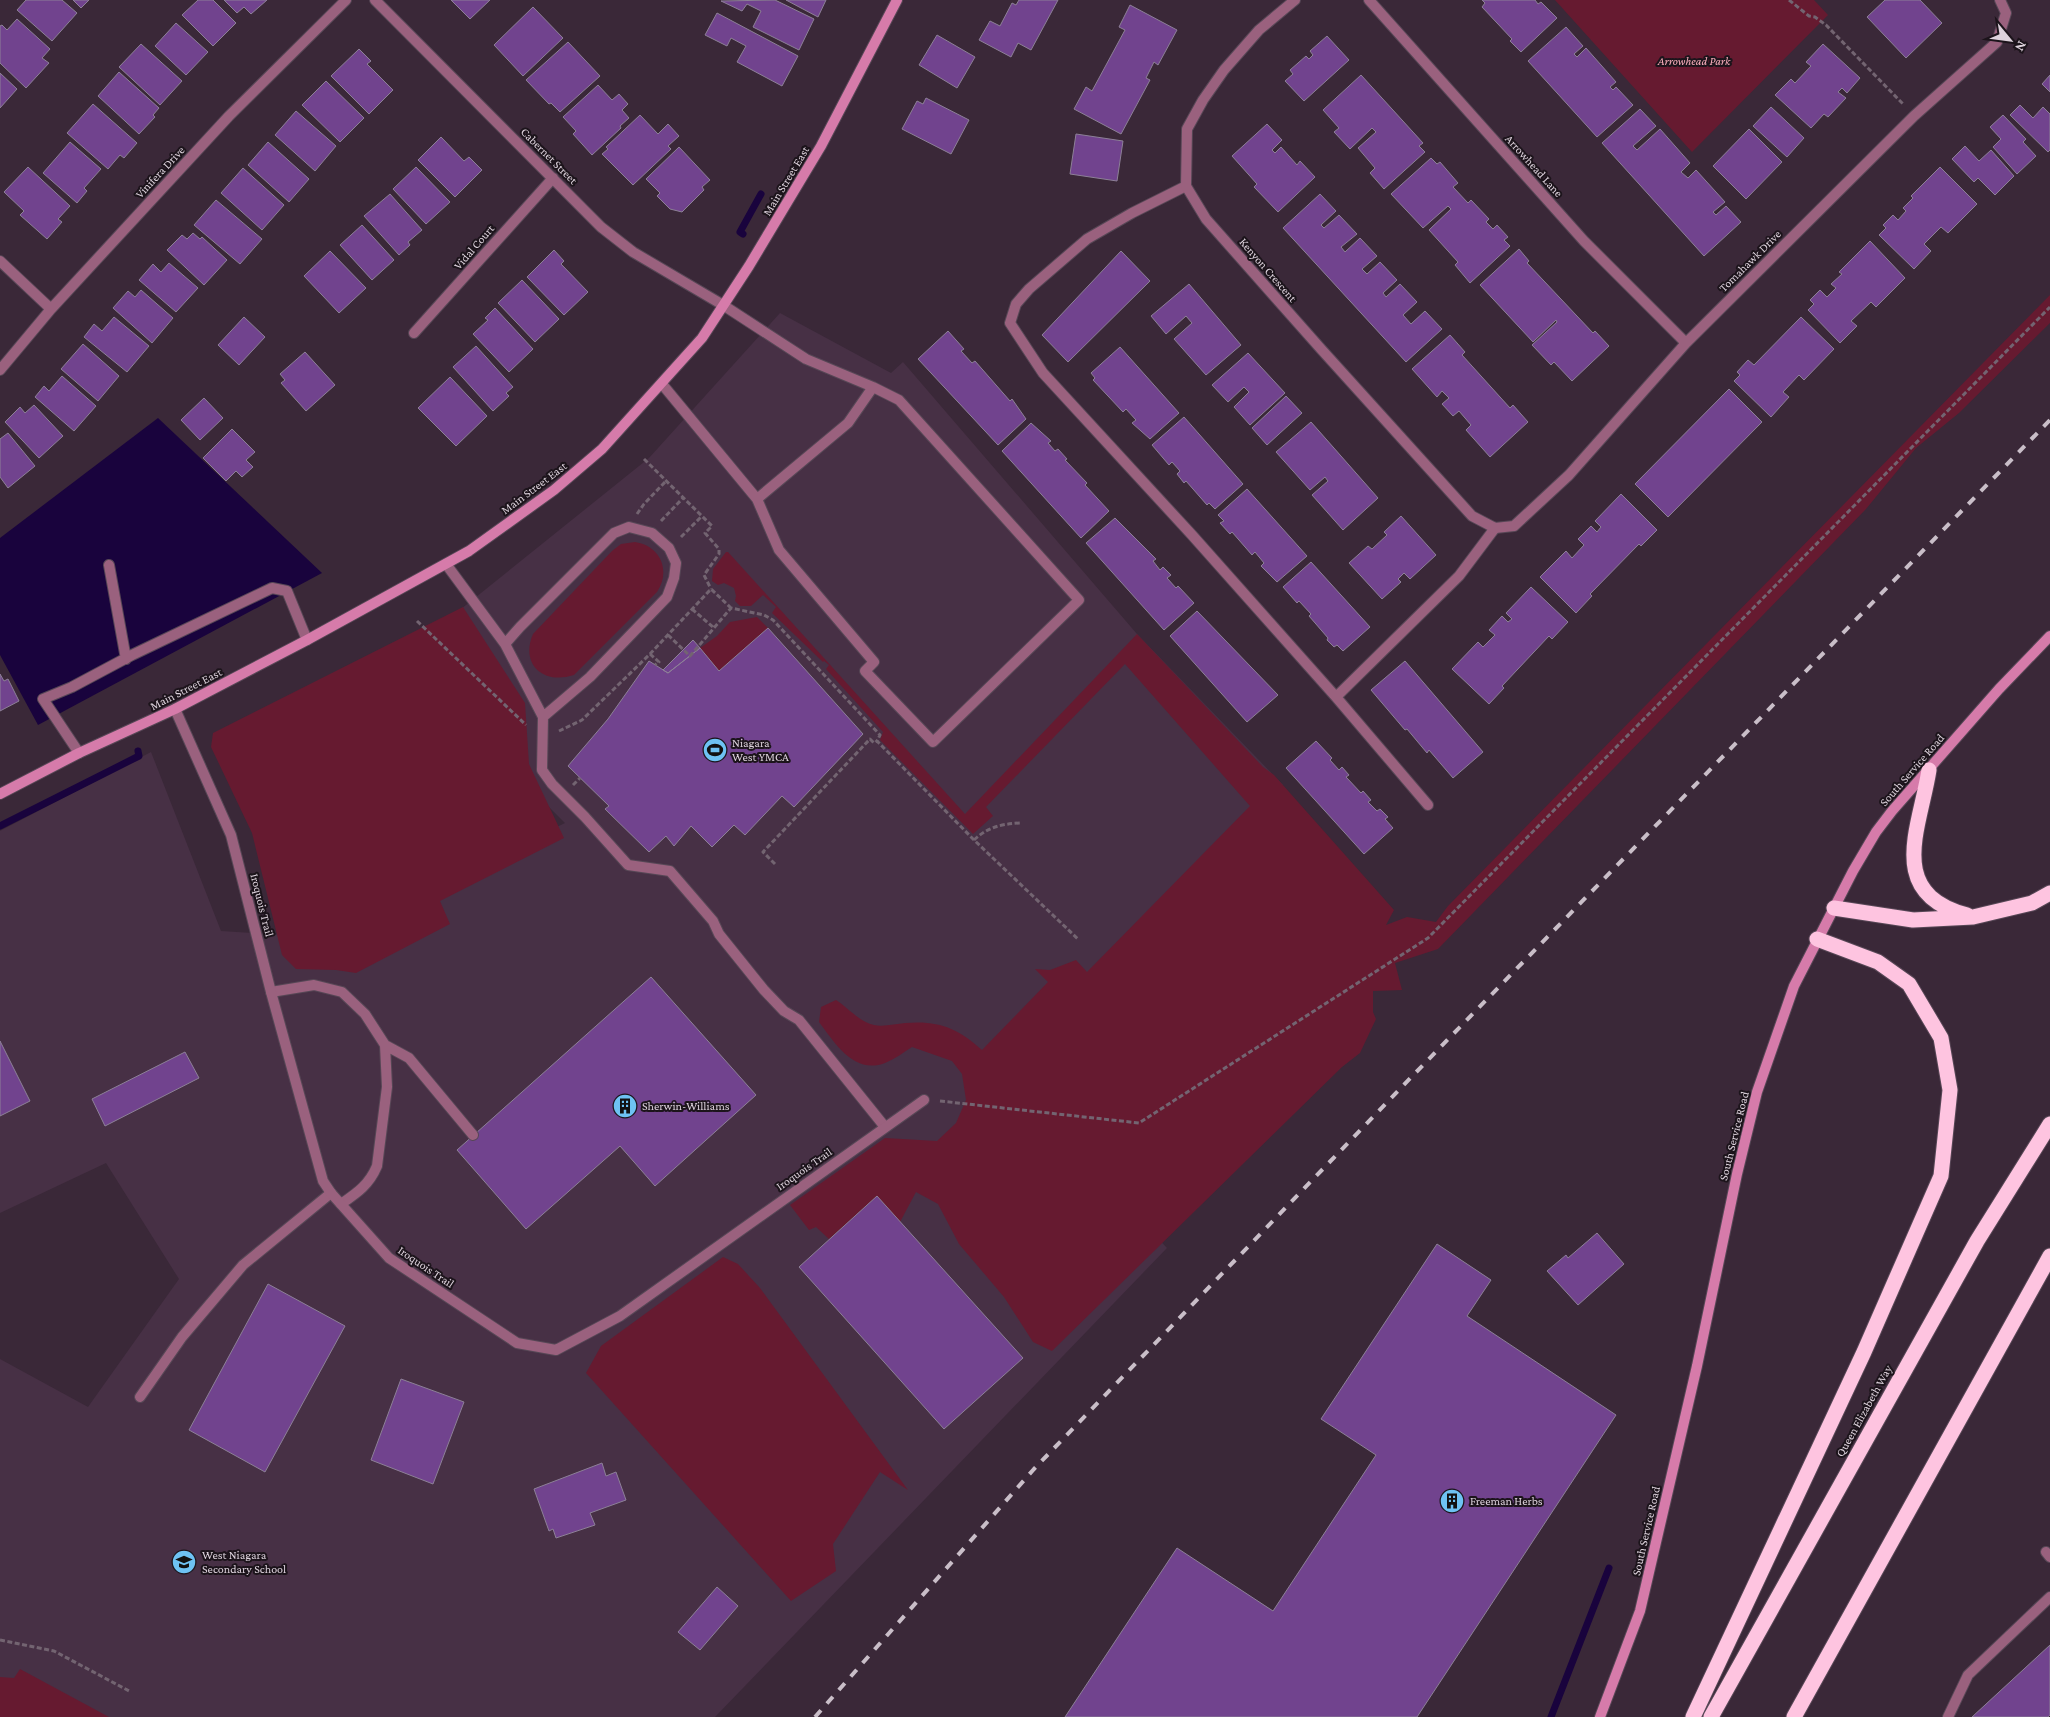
<svg xmlns="http://www.w3.org/2000/svg" width="2050" height="1717" viewBox="0 0 2050 1717" font-family="'Crimson Pro',serif">
	<style>
		.built { fill: #473045 }
		.green { fill: #661a30 }
		.water { fill: #19033d }
		.lines { fill: none; stroke-linecap: round; stroke-linejoin: round }
		.stream { stroke: #19033d; stroke-width: 7 }
		.building { fill: #71438e; stroke: #8d8097 }
		.lane-casing { stroke: #574756; stroke-width: 12 }
		.street-casing { stroke: #574756; stroke-width: 12 }
		.secondary-casing { stroke: #574756; stroke-width: 12 }
		.highway-casing { stroke: #574756; stroke-width: 17 }
		.path { stroke: #736471; stroke-width: 3; stroke-dasharray: 5 2.5; stroke-linecap: butt }
		.lane { stroke: #9a617e; stroke-width: 10 }
		.street { stroke: #9a617e; stroke-width: 10 }
		.secondary { stroke: #d67baa; stroke-width: 10 }
		.highway { stroke: #fec4e0; stroke-width: 15 }
		.rail { stroke: #c9bec8; stroke-width: 4; stroke-dasharray: 9 9; stroke-linecap: butt }
		.labels { text-anchor: middle; dominant-baseline: central; stroke-width: 4; stroke-linejoin: round; paint-order: stroke }
		.park-label { font-size: 12px; font-style: italic; fill: #feb0be; stroke: #1c141b }
		.street-label { font-size: 12px; fill: #ddd2dc; stroke: #1c141b }
		.poi-label { font-size: 12px; fill: #ddd2dc; stroke: #1c141b; text-anchor: start }
	</style>
	<rect width="100%" height="100%" fill="#3a2838"/>
	<path class="built" d="M780,313L891,373L903,362L1137,634L1283,785L999,1071L1167,1248L715,1717H0V1359L88,1407L179,1279L106,1163L0,1213V831L151,752L221,931L331,938L565,823L400,658L649,458Z"/>
	<path class="green" d="M1555,0H1814L1828,15L1692,152Z
		M2050,295V323L1959,413L1916,448L1866,509L1438,949L1395,963L1402,990L1373,991V1012L1376,1019L1360,1053L1342,1067L1052,1351L1033,1342L1004,1297L959,1244L938,1204L916,1192L900,1222L877,1196L829,1239L816,1227L809,1230L790,1205L885,1138L937,1141L956,1123L966,1100L962,1074L952,1061L912,1047C904,1052 895,1059 885,1063C854,1075 835,1043 819,1022L821,1007L836,1000C847,1007 861,1023 874,1025C883,1027 896,1024 905,1023C938,1020 958,1028 982,1050L1048,982L1035,969L1050,970L1076,960L1087,972L1250,806L1125,664L986,807L993,816L973,834L880,740L883,732L826,669L829,665L824,661L823,662L772,613L776,607L763,595L751,606H740L735,601L736,596L734,588L724,583L718,585L712,581L713,569L726,552H728L965,814L1137,634L1263,767L1274,775L1394,910L1386,925L1407,917L1436,922L1448,906Z
		M635,542C661,546 671,571 657,592L574,675C543,685 520,664 533,634L612,551L621,544Z
		M463,607L525,703L529,764L564,838L440,901L450,924L356,973L336,970L296,969L282,955L252,833L211,747L213,733Z
		M757,617L768,628L719,671L700,648L717,636L730,622Z
		M723,1257L738,1264L760,1288L908,1490L880,1472L833,1544L836,1571L791,1601L586,1373L601,1346Z
		M20,1669L109,1717H0V1677L14,1678Z"/>
	<path class="water" d="M158,418L322,573L38,725L0,655V538Z"/>
	<g class="lines">
		<path class="stream" d="M743,234L740,232L761,194
			M0,826L139,756L138,751
			M1551,1717L1609,1568"/>
	</g>
	<path class="building" d="M26,0H62L77,13L52,41L17,10Z
		M73,0H89L81,8Z
		M198,0H213L236,23L213,46L182,15Z
		M224,0H267L251,14L244,7L237,13Z
		M451,0H490L470,19Z
		M775,0L814,19L799,50L753,27L761,11L747,4L742,11L721,1Z
		M786,0H826L818,17Z
		M1019,0H1058L1031,50L1018,43L1011,57L979,40L990,21L1000,26L1012,3L1016,5Z
		M1482,0H1535L1538,4L1541,2L1557,18L1521,52L1510,41L1512,39L1482,7L1485,3Z
		M1885,0H1920L1942,23L1906,58L1867,17Z
		M1130,5L1177,30L1158,65L1154,62L1146,78L1150,80L1121,134L1074,109L1086,87L1092,91L1125,30L1119,27Z
		M533,7L563,38L523,76L494,45Z
		M717,13L798,56L782,86L737,62L746,46L731,38L727,46L705,35Z
		M17,19L50,49L42,58L49,63L26,88L0,63V26L2,25L7,30Z
		M176,23L208,52L186,75L155,46Z
		M1566,27L1583,46L1574,54L1577,57L1586,48L1616,82L1610,87L1613,90L1616,87L1633,105L1597,137L1528,61Z
		M937,35L975,57L957,88L919,65Z
		M1327,36L1349,60L1304,101L1285,81L1293,74L1290,70L1306,56L1309,59L1313,55L1310,51Z
		M568,42L600,76L560,112L551,103L549,104L526,80Z
		M141,44L182,81L160,105L119,67Z
		M1823,44L1860,78L1847,93L1842,88L1838,92L1846,98L1828,117L1824,114L1811,128L1775,95L1791,79L1795,83L1811,66L1806,62Z
		M359,49L371,61L367,64L393,90L369,114L331,76Z
		M119,72L159,108L153,115L155,117L139,134L98,96Z
		M0,73L17,89L0,108Z
		M1361,75L1423,143L1419,146L1425,152L1384,189L1370,173L1375,168L1358,148L1376,132L1372,128L1350,149L1334,132L1339,128L1323,110Z
		M2050,75V92L2042,84Z
		M326,81L364,118L340,142L302,105Z
		M598,85L612,100L619,94L628,104L622,110L629,118L620,126L621,128L592,155L573,134L576,131L563,117Z
		M926,98L969,120L951,154L902,129L917,101L923,104Z
		M93,104L137,143L124,158L120,155L108,169L67,133Z
		M2020,105L2033,118L2043,107L2050,114V150L2048,152L2010,115Z
		M1771,107L1804,138L1787,157L1753,126Z
		M1640,109L1656,126L1633,146L1637,150L1660,129L1690,163L1681,172L1688,178L1696,170L1725,202L1713,212L1716,215L1726,206L1741,222L1704,256L1602,143Z
		M296,111L336,146L315,171L275,135Z
		M640,115L658,134L668,124L679,136L668,146L671,149L633,185L602,154L608,149L606,147Z
		M2003,115L2026,139L2023,142L2036,156L2017,174L1993,147L2001,139L1990,127Z
		M1267,124L1282,140L1272,150L1275,153L1281,147L1297,165L1300,161L1315,177L1278,212L1254,187L1257,184L1232,156Z
		M1749,129L1782,162L1746,199L1713,166Z
		M1076,134L1123,141L1117,181L1070,174Z
		M441,137L464,161L469,157L482,170L455,197L418,160Z
		M70,142L101,169L84,188L87,191L77,203L43,173Z
		M268,142L309,179L289,202L248,165Z
		M1965,146L1979,161L1991,150L2014,176L1995,195L1978,178L1974,182L1952,159Z
		M679,147L710,180L702,187L704,190L682,212L670,209L657,196L660,193L646,179Z
		M1431,158L1437,164L1440,162L1458,183L1453,187L1468,203L1471,200L1489,219L1486,222L1493,229L1497,225L1508,237L1504,240L1510,246L1470,283L1455,265L1458,262L1429,230L1451,209L1448,206L1423,228L1391,194Z
		M28,167L70,206L58,219L62,222L47,239L20,215L24,211L4,192Z
		M416,167L450,202L426,224L393,189Z
		M1940,167L1977,204L1948,233L1941,227L1924,244L1931,251L1914,269L1879,235L1886,228L1883,225L1893,215L1898,220L1906,211L1903,208L1913,198L1911,196Z
		M243,168L284,205L262,230L221,193Z
		M390,194L422,230L408,242L410,245L399,255L364,216Z
		M1320,194L1336,211L1321,225L1324,228L1339,215L1357,234L1341,247L1345,252L1360,238L1377,256L1362,269L1367,274L1380,262L1397,280L1383,293L1386,297L1400,284L1417,302L1403,315L1411,324L1425,311L1442,329L1406,362L1283,228Z
		M216,200L262,239L240,264L194,225Z
		M362,225L394,260L372,280L340,245Z
		M193,233L200,239L202,237L227,260L204,285L167,250L182,235L187,239Z
		M1870,241L1905,278L1876,307L1871,302L1851,321L1857,326L1840,343L1808,310L1814,304L1810,300L1820,290L1827,297L1836,288L1831,284L1842,274L1839,272Z
		M1519,249L1529,261L1527,263L1593,333L1595,331L1609,346L1572,381L1554,362L1551,365L1532,345L1557,322L1556,320L1533,342L1480,285Z
		M554,250L564,261L561,264L588,292L564,315L527,277Z
		M330,251L366,288L339,313L304,276Z
		M1121,251L1150,281L1068,362L1042,335Z
		M169,263L198,288L176,312L139,280L153,264L161,272Z
		M522,280L559,319L535,342L498,303Z
		M1189,284L1241,345L1206,375L1174,339L1192,323L1186,316L1166,334L1151,316Z
		M141,290L173,318L152,343L113,308L128,291L135,297Z
		M495,308L533,349L509,372L473,334L488,320L485,318Z
		M114,317L149,346L127,372L84,337L94,324L102,331Z
		M244,317L265,337L239,365L218,345Z
		M1801,317L1834,349L1804,380L1799,375L1783,392L1789,397L1771,417L1734,381L1740,375L1737,372L1748,360L1754,365Z
		M948,331L964,349L961,351L972,363L975,361L1010,401L1012,399L1026,419L998,445L918,359Z
		M1450,335L1465,352L1462,355L1510,408L1513,405L1528,422L1490,457L1466,430L1471,425L1459,411L1453,416L1442,404L1449,398L1442,391L1437,397L1412,369Z
		M83,344L119,376L98,401L61,369Z
		M476,346L513,387L506,393L509,396L493,411L453,367Z
		M1120,347L1179,413L1150,439L1132,423L1136,420L1126,409L1123,412L1093,380L1095,378L1091,373Z
		M305,352L335,385L306,411L281,383L285,380L280,374Z
		M1248,353L1285,393L1250,425L1234,407L1249,392L1244,387L1228,402L1212,385Z
		M62,376L96,406L74,431L35,397L44,386L49,391Z
		M450,377L487,416L456,446L418,408Z
		M1729,389L1762,422L1668,517L1635,484Z
		M1286,396L1302,413L1267,445L1252,428Z
		M204,398L223,418L200,440L181,420Z
		M34,405L63,436L39,458L5,422L20,407L25,413Z
		M1184,417L1243,484L1215,509L1209,503L1207,505L1186,481L1184,483L1177,474L1180,471L1172,462L1169,465L1152,445Z
		M1311,422L1378,498L1343,530L1312,495L1328,481L1325,477L1310,490L1276,452Z
		M1031,423L1051,441L1048,443L1055,451L1058,449L1067,459L1065,460L1087,483L1085,485L1109,511L1081,538L1002,451Z
		M232,429L255,452L246,460L253,467L242,477L236,471L226,481L203,458Z
		M8,433L35,466L8,488L0,477V439Z
		M1247,489L1307,556L1277,582L1261,566L1264,563L1255,552L1252,555L1232,532L1230,534L1220,523L1224,521L1218,515Z
		M1621,494L1657,530L1641,546L1639,544L1590,594L1592,596L1576,613L1540,577L1566,551L1572,558L1584,545L1578,539L1591,526L1597,532L1601,527L1595,521Z
		M1401,516L1436,555L1410,579L1404,573L1398,579L1401,582L1382,599L1349,563L1368,546L1372,549L1387,535L1384,532Z
		M1115,518L1156,559L1153,561L1160,570L1163,567L1171,575L1167,578L1176,588L1178,586L1194,603L1164,630L1086,543Z
		M1311,562L1370,627L1343,651L1337,645L1334,647L1327,640L1328,638L1309,616L1311,614L1299,601L1297,603L1283,587Z
		M1531,587L1568,622L1552,639L1549,636L1502,686L1504,688L1489,704L1452,669L1478,642L1483,647L1495,635L1489,630L1502,616L1508,622L1512,619L1506,613Z
		M1197,611L1278,695L1247,722L1170,636Z
		M768,628L863,734L794,807L782,796L745,835L734,825L712,847L691,826L674,846L666,836L649,852L605,809L609,806L568,766L608,719L649,661L668,673L700,648L719,671Z
		M693,640L700,648L668,673L663,670Z
		M1405,661L1483,752L1453,778L1429,750L1427,753L1407,729L1405,730L1371,690Z
		M0,674L4,681L8,679L19,701L0,711Z
		M1316,741L1332,758L1330,760L1339,770L1342,767L1349,775L1346,777L1361,793L1363,791L1371,800L1368,802L1377,811L1380,809L1388,817L1385,819L1393,828L1364,854L1286,768Z
		M651,977L756,1095L655,1186L620,1146L526,1229L457,1150Z
		M0,1041L30,1101L0,1116Z
		M185,1052L199,1078L105,1126L92,1099Z
		M877,1196L1023,1358L944,1429L799,1267Z
		M1597,1233L1624,1264L1578,1305L1547,1271L1566,1255L1568,1258Z
		M1437,1244L1491,1280L1467,1316L1616,1415L1417,1717H1065L1177,1548L1273,1611L1376,1455L1321,1419Z
		M268,1284L345,1326L265,1472L189,1430Z
		M401,1379L464,1402L433,1484L371,1460Z
		M602,1463L606,1476L616,1472L626,1500L590,1513L595,1525L556,1538L553,1529L549,1531L534,1489Z
		M717,1587L738,1606L700,1650L678,1632Z
		M2050,1645V1715L2048,1717H1972Z"/>
	<g class="lines">
		<g class="lane-casing">
			<path id="lane" d="M1186,186L1132,213L1087,239L1029,289L1016,304L1010,323L1043,373L1192,535L1336,697L1428,805
				M662,384L757,499L848,423L873,387L806,359L723,305
				M757,499L779,550L874,662L865,671L933,742L1079,600L899,400L873,387
				M446,564L505,644L543,717L542,770L552,784L585,817L628,865L670,871L713,921L719,934L764,990L784,1011L799,1020L885,1127
				M109,565L126,659
				M505,644L520,627L614,533L629,527L652,533L669,548L676,563L674,578L667,597L590,677L543,717
				M1336,697L1459,576L1495,528
				M79,753L43,699L72,687L132,655L272,588L287,591L307,640
				M271,992L314,985L342,992L365,1014L385,1045L387,1087L377,1166C369,1185 357,1193 341,1204
				M385,1045L409,1058L473,1135
				M140,1397L182,1337L243,1265L331,1193
				M2046,1552L2050,1557
				M1948,1717L1968,1675L2050,1597"/>
		</g>
		<g class="street-casing">
			<path id="street" d="M375,0L601,227L633,252L723,305
				M1295,0L1259,30L1224,70L1203,100L1187,129L1186,186L1206,219L1321,349L1472,516L1495,528L1514,526L1569,475L1686,343L1914,116L1997,42L2006,13L2000,0
				M1369,0L1584,241L1686,343
				M0,261L51,309
				M414,333L553,178
				M0,370L51,309L229,116L346,0
				M175,709L231,835L271,992L323,1181L331,1193L389,1258L517,1343L556,1350L620,1316L924,1100"/>
		</g>
		<g class="secondary-casing">
			<path id="secondary" d="M0,794L79,753L175,709L307,640L469,551L554,490L602,449L702,338L749,266L821,146L897,0
				M1600,1717L1640,1611L1697,1366L1737,1174L1757,1092L1794,986L1853,871L1876,832L1892,811L1999,689L2050,636"/>
		</g>
		<g class="highway-casing">
			<path id="highway" d="M1929,770C1920,828 1885,893 1967,915
				M1834,908L1913,920L1973,917L2032,903L2050,893
				M1693,1717L1864,1352L1941,1176L1950,1090L1941,1038L1909,984L1878,962L1817,939
				M1711,1717L1977,1241L2050,1124
				M1794,1717L2050,1256"/>
		</g>
		<path class="path" d="M1789,0L1809,16L1815,17L1826,25L1904,105
			M644,459L712,526L705,533L719,549V554L704,575L711,589
			M637,514L644,504L666,481
			M661,521L683,498
			M681,537L702,516
			M692,609L714,628
			M417,621L526,725
			M668,635L690,656L731,608L764,615L773,620L880,735L877,741L974,840L1079,940
			M650,654L659,662L655,665
			M559,731L582,720L650,654L711,589L731,608
			M573,785L580,778
			M974,840C988,827 1001,824 1020,823
			M775,864L763,852L870,739L874,743L877,741
			M940,1101L1139,1123L1428,938L2050,307
			M0,1640L54,1651L131,1692"/>
		<use href="#lane" class="lane"/>
		<use href="#street" class="street"/>
		<use href="#secondary" class="secondary"/>
		<use href="#highway" class="highway"/>
		<path class="rail" d="M815,1717L1034,1469L1424,1064L2050,420"/>
	</g>
	<defs>
		<g id="stadium-disc" transform="scale(1.25)"><circle r="9.5" fill="#6ec2f3" stroke="#1c141b"/><path d="M0-5a6.5 5 0 1 0 0 10a6.5 5 0 1 0 0-10ZM-3.5-1.8h7v3.6h-7Z" fill="#111"/></g>
		<g id="building-disc" transform="scale(1.25)"><circle r="9.5" fill="#6ec2f3" stroke="#1c141b"/><path d="M-4-6H4V6H1V3H-1V6H-4ZM-2.5-4.3h1.7v1.8h-1.7ZM.8-4.3h1.7v1.8H.8ZM-2.5-1h1.7V.8h-1.7ZM.8-1h1.7V.8H.8Z" fill="#111"/></g>
		<g id="school-disc" transform="scale(1.25)"><circle r="9.5" fill="#6ec2f3" stroke="#1c141b"/><path d="M0-5L7-2L0 1L-7-2ZM-4 1L0 2.5L4 1V4Q0 6-4 4Z" fill="#111"/></g>
	</defs>
	<g fill-rule="evenodd">
		<use href="#stadium-disc" x="715" y="750"/>
		<use href="#building-disc" x="625" y="1106"/>
		<use href="#building-disc" x="1452" y="1501"/>
		<use href="#school-disc" x="184" y="1562"/>
	</g>
	<g class="labels">
		<g class="park-label">
			<text x="1694" y="61">Arrowhead Park</text>
		</g>
		<g class="street-label">
			<text transform="translate(549 156) rotate(45)">Cabernet Street</text>
			<text transform="translate(1534 166) rotate(48)">Arrowhead Lane</text>
			<text transform="translate(160 172) rotate(-47)">Vinifera Drive</text>
			<text transform="translate(786 181) rotate(-59)">Main Street East</text>
			<text transform="translate(474 247) rotate(-49)">Vidal Court</text>
			<text transform="translate(1750 261) rotate(-45)">Tomahawk Drive</text>
			<text transform="translate(1268 270) rotate(49)">Kenyon Crescent</text>
			<text transform="translate(534 488) rotate(-37)">Main Street East</text>
			<text transform="translate(186 689) rotate(-27)">Main Street East</text>
			<text transform="translate(1912 770) rotate(-49)">South Service Road</text>
			<text transform="translate(262 905) rotate(76)">Iroquois Trail</text>
			<text transform="translate(1734 1136) rotate(-76)">South Service Road</text>
			<text transform="translate(804 1169) rotate(-35)">Iroquois Trail</text>
			<text transform="translate(426 1267) rotate(34)">Iroquois Trail</text>
			<text transform="translate(1864 1411) rotate(-61)">Queen Elizabeth Way</text>
			<text transform="translate(1646 1531) rotate(-77)">South Service Road</text>
		</g>
		<g class="poi-label">
			<text x="732" y="743">Niagara<tspan x="732" dy="14">West YMCA</tspan></text>
			<text x="642" y="1106">Sherwin-Williams</text>
			<text x="1470" y="1501">Freeman Herbs</text>
			<text x="202" y="1555">West Niagara<tspan x="202" dy="14">Secondary School</tspan></text>
		</g>
	</g>
	<g transform="translate(2010 40) rotate(119)" stroke="#1c141b" stroke-width="4" paint-order="stroke">
	<path d="M0-4L9 19L0 12L-9 19Z" fill="#ddd2dc"/>
	<text y="-8" font-size="14" font-weight="bold" text-anchor="middle" fill="#ddd2dc">N</text>
	</g>
</svg>
